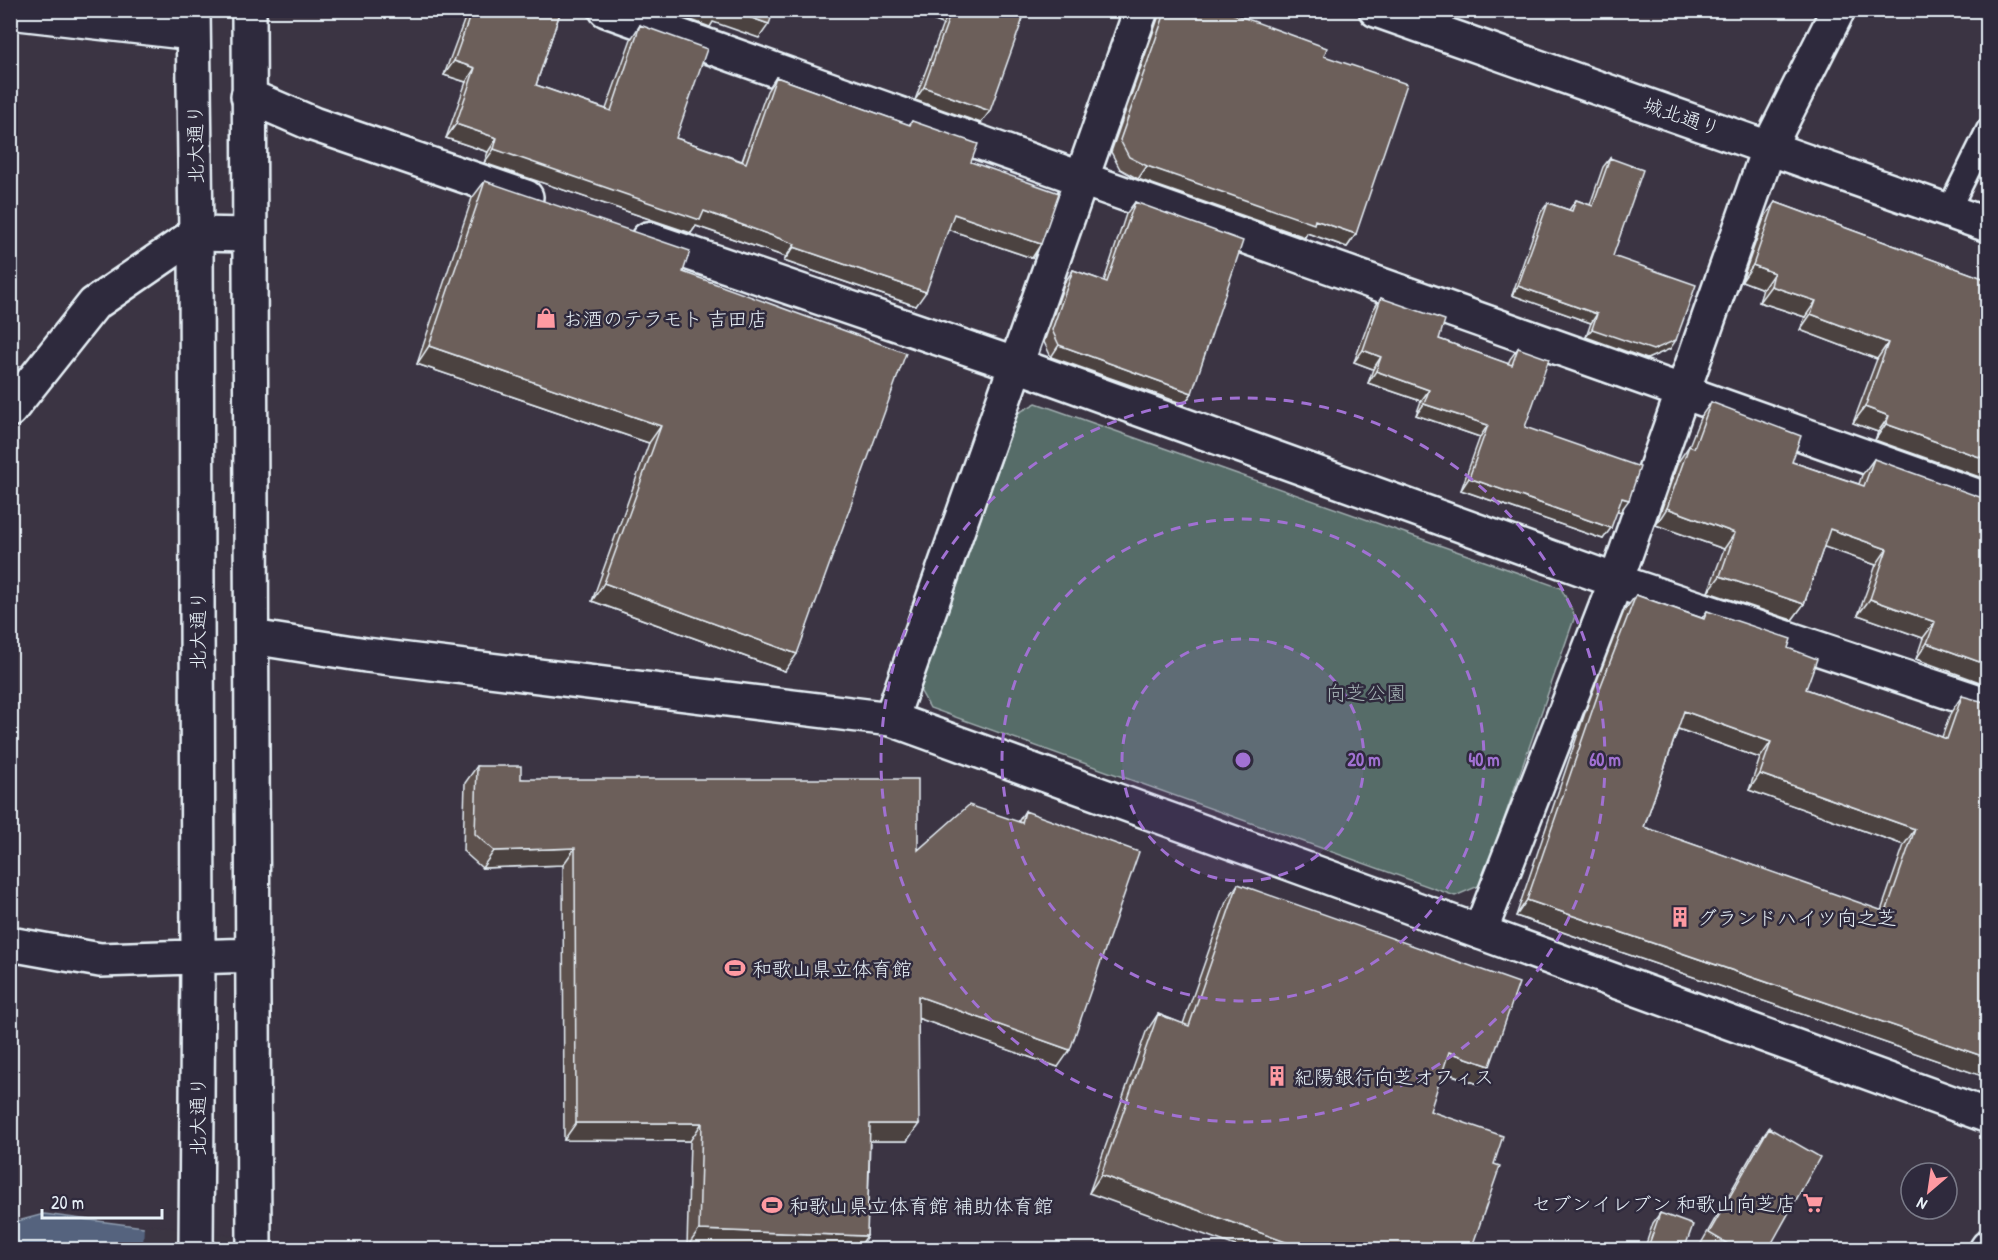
<svg xmlns="http://www.w3.org/2000/svg" width="1998" height="1260" viewBox="0 0 1998 1260" font-family="'Patrick Hand','Klee One',sans-serif">
	<style>
		.green { fill: #576c67; stroke: #a0aeb0; stroke-width: 1.5 }
		.water { fill: #54647e; stroke: #8f9caf; stroke-width: 1.5 }
		.pier { fill: #3b3443 }
		.lines { fill: none; stroke-linecap: round; stroke-linejoin: round }
		.service-casing { stroke: #e8f1f8; stroke-width: 27 }
		.minor-casing { stroke: #e8f1f8; stroke-width: 38 }
		.tertiary-casing { stroke: #e8f1f8; stroke-width: 38 }
		.service { stroke: #2f2a3d; stroke-width: 22 }
		.minor { stroke: #2f2a3d; stroke-width: 33 }
		.tertiary { stroke: #2f2a3d; stroke-width: 33 }
		.wall { fill: #5d514d; stroke: #e8f1f8; stroke-width: 1.5; fill-rule: evenodd }
		.shaded-wall { fill: #4c423f; stroke: #e8f1f8; stroke-width: 1.5 }
		.building { fill: #6c5e5a; stroke: #e8f1f8; stroke-width: 1.5; fill-rule: evenodd }
		.ring { fill: none; stroke: #a171d3; stroke-width: 3; stroke-dasharray: 10 8 }
		.labels { text-anchor: middle; dominant-baseline: central; stroke-width: 5; stroke-linejoin: round; paint-order: stroke }
		.street-label { font-size: 20px; fill: #e8f1f8; stroke: #2f2a3d }
		.poi-label { font-size: 20px; fill: #e8f1f8; stroke: #2f2a3d; text-anchor: start }
		.park-label { font-size: 20px; fill: #a7b5b7; stroke: #2f2a3d }
		.centre { fill: #a171d3; stroke: #2f2a3d; stroke-width: 3 }
		.ring-label { font-size: 18px; text-anchor: middle; font-weight: bold; fill: #a171d3; stroke: #2f2a3d; stroke-width: 5; stroke-linejoin: round; paint-order: stroke }
	</style>
	<rect width="100%" height="100%" fill="#3b3443"/>
	<filter id="ink" filterUnits="userSpaceOnUse"><feTurbulence type="fractalNoise" baseFrequency=".0167" numOctaves="2"/><feDisplacementMap in="SourceGraphic" scale="12" xChannelSelector="R" yChannelSelector="G"/><feConvolveMatrix kernelMatrix="1 2 1 2 8 2 1 2 1" color-interpolation-filters="sRGB"/></filter>
	<g filter="url(#ink)">
		<path class="green" d="M1036,403L1561,588L1575,616L1481,885L1455,896L930,708L920,690L1018,413Z"/>
		<path class="water" d="M44,1214L312,1249H11L10,1223Z"/>
		<path class="pier" d="M144,1224L307,1246V1250L143,1249Z"/>
		<g class="lines">
			<g class="service-casing">
				<path id="service" d="M1948,211L1988,130"/>
			</g>
			<g class="minor-casing">
				<path id="minor" d="M606,10L1988,500
					M10,12L192,33
					M248,96L313,124L526,197
					M648,239L1017,365L1616,581L1988,705
					M10,410L94,304L196,234L249,235
					M891,719L1141,10
					M1480,932L1616,581L1769,147L1838,10"/>
			</g>
			<g class="tertiary-casing">
				<path id="tertiary" d="M193,10L196,234L198,957L196,1250
					M249,10L254,1250
					M1376,10L1988,225
					M252,637L366,655L891,719L1988,1116
					M10,944L100,960L254,955
					M1986,1250L1988,1247"/>
			</g>
			<use href="#service" class="service"/>
			<use href="#minor" class="minor"/>
			<use href="#tertiary" class="tertiary"/>
		</g>
		<path class="wall" d="M468,10H561L536,85L606,109L631,39L640,25L676,138L742,161L767,91L776,77L909,125L912,121L971,162L1032,258L948,229L916,306L784,261L786,257L696,226L691,233L484,163L488,152L446,138L466,82L444,75Z
			M906,10H1026L981,123L915,100L943,24Z
			M1161,10H1223L1324,56L1356,234L1347,247L1307,233L1305,237L1138,179L1120,169L1111,152Z
			M1610,158L1613,256L1670,349L1647,359L1586,337L1591,323L1512,295L1541,212L1548,203L1569,210L1576,200L1590,205L1603,167Z
			M485,181L683,272L785,671L592,601L649,443L417,364L472,198Z
			M1135,202L1192,393L1184,404L1051,357L1044,342L1065,282L1073,270L1104,281L1126,214Z
			M1775,202L1988,280L1875,440L1878,432L1853,423L1877,359L1800,330L1805,317L1759,302L1763,289L1742,281L1764,218Z
			M1381,298L1439,339L1508,364L1510,359L1518,348L1525,427L1620,512L1617,511L1603,539L1461,490L1480,437L1416,415L1421,401L1368,383L1373,369L1354,362L1373,310Z
			M1711,402L1792,462L1859,484L1862,475L1874,459L1988,685L1916,659L1923,638L1858,615L1876,565L1824,546L1804,604L1792,620L1708,592L1724,549L1656,525L1678,462L1689,446L1700,418Z
			M1636,595L1702,618L1707,611L1788,648L1806,689L1942,737L1951,712L1962,696L1988,1078L1516,916L1588,704L1624,611ZM1678,729L1760,758L1749,790L1904,845L1881,911L1644,827Z
			M477,766L521,779L918,850L1018,822L1025,811L1058,1067L918,1018L907,1141H870L867,1236L857,1250H760L687,1247L690,1141L564,1140L563,865L482,868L463,851L465,783Z
			M1238,884L1478,1084L1443,1072L1089,1193L1146,1032L1158,1014L1183,1024L1226,902Z
			M1769,1128L1768,1250H1703L1699,1247L1759,1142Z
			M1660,1213L1684,1250H1644L1653,1223Z"/>
		<path class="shaded-wall" d="M664,10H729L769,24L759,38L713,22L710,27Z
			M906,10H948L951,12L943,24Z
			M454,61L475,68L466,82L444,75Z
			M924,87L990,111L981,123L915,100Z
			M456,124L497,138L488,152L446,138Z
			M494,149L704,211L795,244L786,257L696,226L691,233L484,163Z
			M1147,166L1315,220L1356,234L1347,247L1307,233L1305,237L1138,179Z
			M954,214L1041,244L1032,258L944,228Z
			M794,247L926,292L916,306L784,261Z
			M1753,265L1774,273L1763,289L1742,281Z
			M1518,286L1597,314L1591,323L1512,295Z
			M1771,286L1816,301L1805,317L1759,302Z
			M1811,314L1888,343L1877,359L1800,330Z
			M1592,329L1676,340L1670,349L1647,359L1586,337Z
			M1059,345L1192,393L1184,404L1051,357Z
			M429,346L661,426L649,443L417,364Z
			M1363,350L1381,357L1373,369L1354,362Z
			M1376,371L1429,390L1421,401L1368,383Z
			M1424,404L1488,425L1480,437L1416,415Z
			M1865,407L1889,416L1878,432L1853,423Z
			M1886,424L1988,460V480L1875,440Z
			M1469,478L1611,528L1603,539L1461,490Z
			M1622,498L1629,500L1620,512L1614,509Z
			M1667,508L1735,533L1724,549L1656,525Z
			M1830,529L1887,549L1876,565L1819,545Z
			M1720,576L1804,604L1792,620L1708,592Z
			M604,583L797,654L785,671L592,601Z
			M1870,599L1935,622L1923,638L1858,615Z
			M1927,643L1988,665V685L1916,659Z
			M1684,711L1771,742L1760,758L1673,727Z
			M1760,774L1915,829L1904,845L1749,790Z
			M575,848L563,865L482,868L494,851Z
			M1527,900L1988,1058V1078L1516,916Z
			M918,996L1070,1050L1058,1067L906,1014Z
			M1449,1052L1490,1066L1478,1084L1437,1069Z
			M576,1123H702L690,1141L564,1140Z
			M870,1124H919L907,1141H858Z
			M1101,1175L1308,1250H1247L1089,1193Z
			M699,1230L867,1236L857,1250H760L687,1247Z"/>
		<path class="building" d="M472,10H561L536,85L611,111L640,25L707,49L676,138L746,163L776,77L910,125L912,121L978,144L971,162L1059,193L1041,244L954,214L926,292L794,247L795,244L704,211L700,220L494,149L497,138L456,124L475,68L454,61Z
			M729,10H774L769,24Z
			M948,10H1026L990,111L924,87L951,12Z
			M1166,10H1223L1327,48L1324,56L1407,84L1356,234L1315,220L1314,224L1147,166L1129,157L1120,140Z
			M1610,158L1643,170L1613,256L1696,285L1676,340L1653,350L1592,329L1597,314L1518,286L1548,203L1572,211L1576,200L1593,206Z
			M485,181L690,251L683,272L906,353L797,654L604,583L661,426L429,346Z
			M1135,202L1243,241L1192,393L1059,345L1052,330L1073,270L1107,282Z
			M1775,202L1988,280V460L1886,424L1889,416L1865,407L1888,343L1811,314L1816,301L1771,286L1774,273L1753,265Z
			M1381,298L1445,320L1439,339L1512,365L1518,348L1549,359L1525,427L1640,467L1629,500L1622,498L1611,528L1469,478L1488,425L1424,404L1429,390L1376,371L1381,357L1363,350Z
			M1711,402L1801,436L1792,462L1864,486L1874,459L1988,500V665L1927,643L1935,622L1870,599L1887,549L1830,529L1804,604L1720,576L1735,533L1667,508L1689,446L1694,448Z
			M1636,595L1704,619L1707,611L1791,639L1788,648L1817,659L1806,689L1947,739L1962,696L1988,703V1058L1527,900L1600,688ZM1684,711L1771,742L1760,774L1915,829L1886,912L1644,827Z
			M477,766H521V779H918V850L969,805L1022,823L1025,811L1139,852L1070,1050L918,996L919,1124H870L867,1236L699,1230L702,1123H576L575,848L494,851L475,834Z
			M1238,884L1519,983L1490,1066L1449,1052L1430,1111L1503,1136L1494,1164L1500,1166L1471,1250H1308L1101,1175L1158,1014L1189,1026Z
			M1769,1128L1820,1157L1768,1250H1738L1709,1233Z
			M1660,1213L1693,1225L1684,1250H1647Z"/>
	</g>
	<circle cx="1243" cy="760" r="121" fill="#a171d3" fill-opacity=".12"/>
	<g class="ring">
		<circle cx="1243" cy="760" r="121"/>
		<circle cx="1243" cy="760" r="241"/>
		<circle cx="1243" cy="760" r="362"/>
	</g>
	<defs>
		<g id="shop-bare" transform="scale(1.62)"><path d="M-5-2.5h2.3a2.7 3.5 0 0 1 5.4 0H5L5.5 6h-11ZM-1.5-2.5h3a1.5 2.3 0 0 0-3 0Z" fill="#ff9aa2" stroke="#2f2a3d" stroke-width="2.5" paint-order="stroke"/></g>
		<g id="building-bare" transform="scale(1.62)"><path d="M-4-6H4V6H1V3H-1V6H-4ZM-2.5-4.3h1.7v1.8h-1.7ZM.8-4.3h1.7v1.8H.8ZM-2.5-1h1.7V.8h-1.7ZM.8-1h1.7V.8H.8Z" fill="#ff9aa2" stroke="#2f2a3d" stroke-width="2.5" paint-order="stroke"/></g>
		<g id="stadium-bare" transform="scale(1.62)"><path d="M0-5a6.5 5 0 1 0 0 10a6.5 5 0 1 0 0-10ZM-3.5-1.8h7v3.6h-7Z" fill="#ff9aa2" stroke="#2f2a3d" stroke-width="2.5" paint-order="stroke"/></g>
		<g id="supermarket-bare" transform="scale(1.62)"><path d="M-6-5.5h2.5l.6 2H6L4.5 2H-2.5L-4.4-4H-6ZM-1.5 3.2a1.3 1.3 0 1 0 .1 0ZM3 3.2a1.3 1.3 0 1 0 .1 0Z" fill="#ff9aa2" stroke="#2f2a3d" stroke-width="2.5" paint-order="stroke"/></g>
	</defs>
	<g fill-rule="evenodd">
		<use href="#shop-bare" x="546" y="318"/>
		<use href="#building-bare" x="1680" y="917"/>
		<use href="#stadium-bare" x="735" y="968"/>
		<use href="#building-bare" x="1277" y="1076"/>
		<use href="#supermarket-bare" x="1813" y="1203"/>
		<use href="#stadium-bare" x="772" y="1205"/>
	</g>
	<g class="labels">
		<g class="street-label">
			<text transform="translate(1682 116) rotate(19)">城北通り</text>
			<text transform="translate(195 144) rotate(-91)">北大通り</text>
			<text transform="translate(197 630) rotate(-90)">北大通り</text>
			<text transform="translate(197 1116) rotate(-90)">北大通り</text>
		</g>
		<g class="poi-label">
			<text x="563" y="318">お酒のテラモト 吉田店</text>
			<text x="1697" y="917">グランドハイツ向之芝</text>
			<text x="752" y="968">和歌山県立体育館</text>
			<text x="1294" y="1076">紀陽銀行向芝オフィス</text>
			<text x="1796" y="1203" text-anchor="end">セブンイレブン 和歌山向芝店</text>
			<text x="789" y="1205">和歌山県立体育館 補助体育館</text>
		</g>
		<g class="park-label">
			<text x="1366" y="692">向芝公園</text>
		</g>
	</g>
	<circle cx="1243" cy="760" r="9" class="centre"/>
	<g class="ring-label">
		<text x="1364" y="766">20 m</text>
		<text x="1484" y="766">40 m</text>
		<text x="1605" y="766">60 m</text>
	</g>
	<rect width="1998" height="1260" fill="none" stroke="#2f2a3d" stroke-width="36"/>
	<rect x="18" y="18" width="1962" height="1224" fill="none" stroke="#e8f1f8" stroke-width="2" filter="url(#ink)"/>
	<g transform="translate(1929 1191) rotate(209)"><circle r="28" fill="#2f2a3d" stroke="#797a88" stroke-width="1.5"/>
	<path d="M0-4.5L10 22L0 15L-10 22Z" fill="#ff9aa2"/>
	<text y="-9" font-size="16" font-weight="bold" text-anchor="middle" fill="#e8f1f8">N</text>
	</g>
	<path d="M42 1209v9h120v-9" fill="none" stroke="#e8f1f8" stroke-width="3"/>
	<text x="51" y="1209" font-size="18" fill="#e8f1f8" stroke="#2f2a3d" stroke-width="4.5" paint-order="stroke">20 m</text>
</svg>
